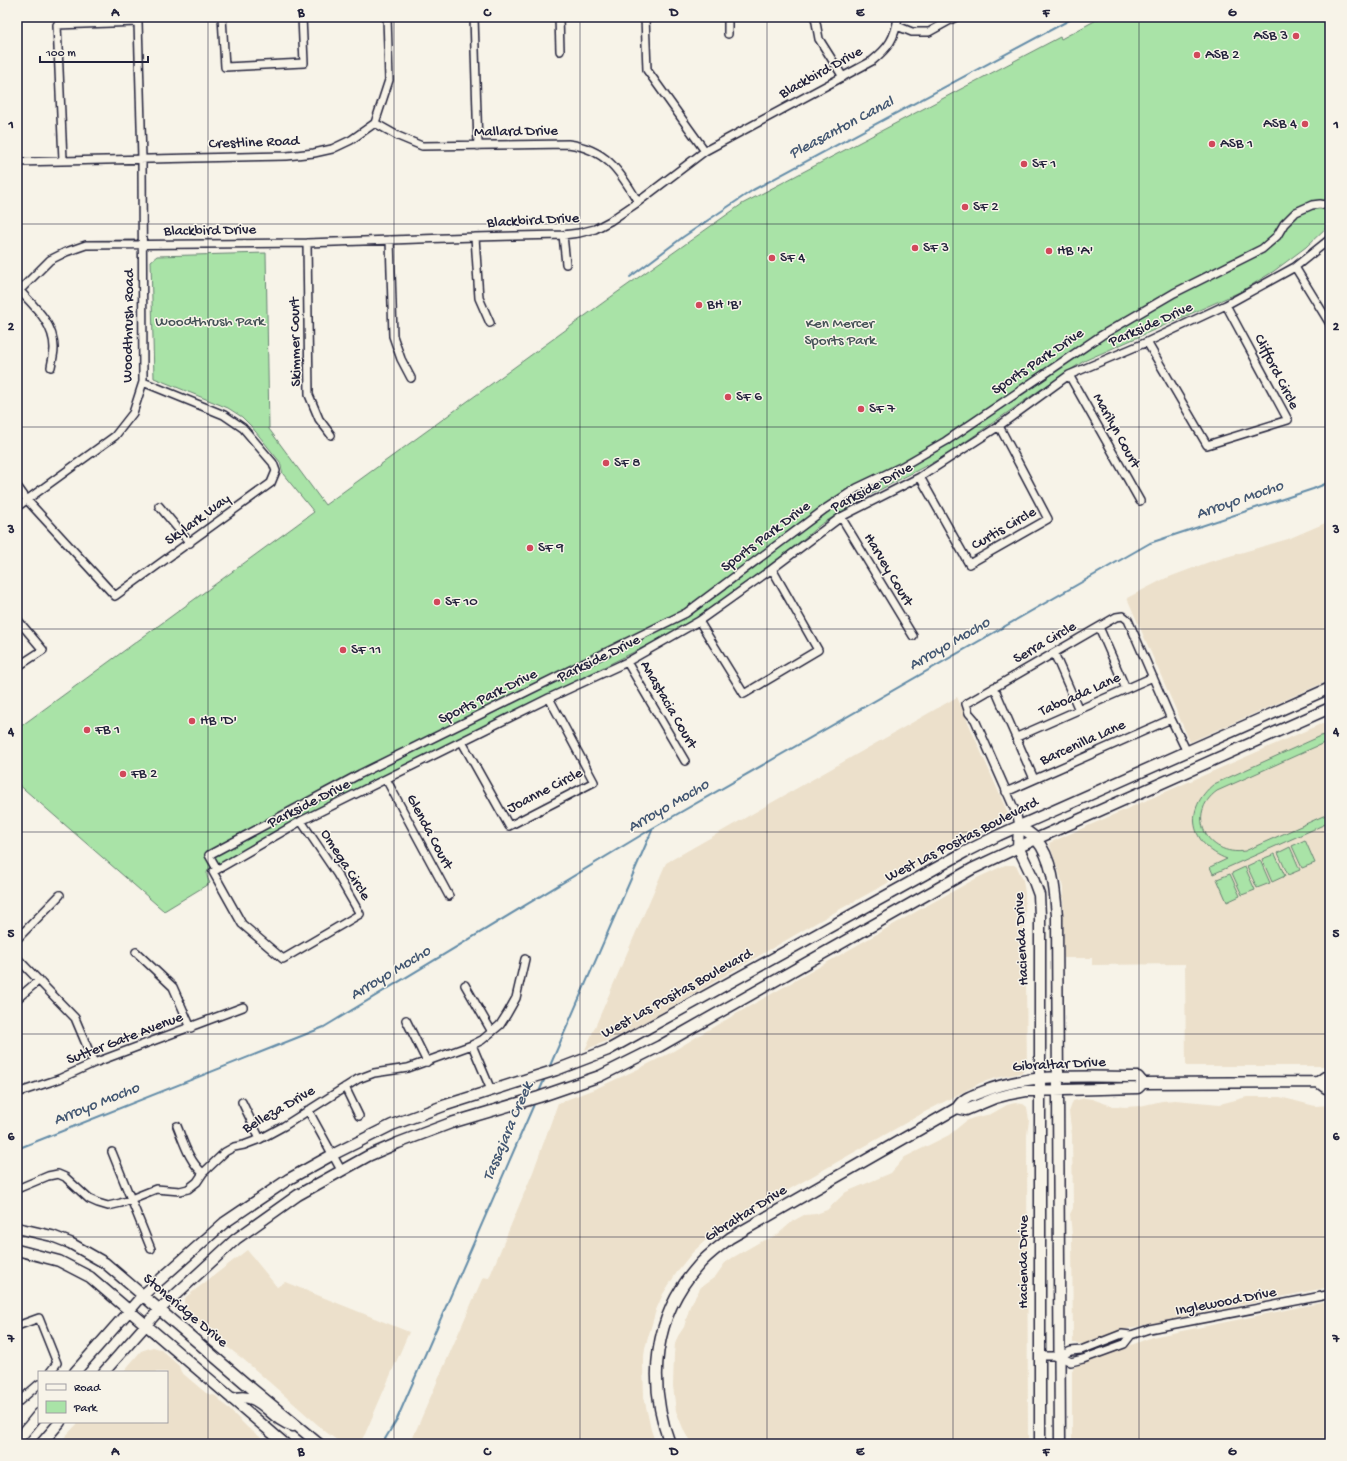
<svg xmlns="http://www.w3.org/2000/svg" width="1347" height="1461" viewBox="0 0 1347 1461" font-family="'Gochi Hand',sans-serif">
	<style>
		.built { fill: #ece0cb }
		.green { fill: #a9e3a7; stroke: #668271 }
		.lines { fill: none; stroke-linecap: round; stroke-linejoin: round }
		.stream { stroke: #638ca8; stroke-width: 2 }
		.street-casing { stroke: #22223b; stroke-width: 10 }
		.secondary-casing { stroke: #22223b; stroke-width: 13 }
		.street { stroke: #f7f3e8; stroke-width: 7 }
		.secondary { stroke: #f7f3e8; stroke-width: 10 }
		.grid { fill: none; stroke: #22223b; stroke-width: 1; stroke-opacity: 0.55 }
		.poi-dot { fill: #d1495b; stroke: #f7f3e8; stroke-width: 1.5 }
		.labels { text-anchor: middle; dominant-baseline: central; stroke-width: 3; stroke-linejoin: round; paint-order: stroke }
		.poi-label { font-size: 15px; fill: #22223b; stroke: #f7f3e8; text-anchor: start }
		.street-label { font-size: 15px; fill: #22223b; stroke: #f7f3e8 }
		.park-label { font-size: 15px; fill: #445256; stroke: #f7f3e8 }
		.water-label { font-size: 16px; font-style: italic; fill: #435772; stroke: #f7f3e8 }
		.neatline { fill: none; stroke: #22223b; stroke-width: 1.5 }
		.grid-label { font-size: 13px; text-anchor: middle; font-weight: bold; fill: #22223b }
	</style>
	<rect width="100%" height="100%" fill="#f7f3e8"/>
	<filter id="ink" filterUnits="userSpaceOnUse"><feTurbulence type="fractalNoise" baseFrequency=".025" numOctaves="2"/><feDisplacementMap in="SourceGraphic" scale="8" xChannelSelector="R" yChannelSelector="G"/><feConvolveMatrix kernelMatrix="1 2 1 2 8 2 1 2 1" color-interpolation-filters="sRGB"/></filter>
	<g filter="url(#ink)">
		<path class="built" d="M1330,521V680L1190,742L1127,598L1164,579L1209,562L1288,539Z
			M957,697L1010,818L989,825L958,840L951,848L826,917L645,1022L614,1038L585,1050L666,863Z
			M1330,720V1066H1186L1185,964L1092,965V958H1064L1063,888L1060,875L1049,843Z
			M1005,865H1014L1017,867L1023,880L1025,893L1027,1067L1021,1073L996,1078L980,1083L923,1113L725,1226L708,1238L692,1253L679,1269L663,1294L656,1310L645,1348L643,1365L644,1397L651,1430L656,1444H410L483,1277L489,1278L533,1172L558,1103L597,1088L636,1070L670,1053L708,1030L919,910L975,879Z
			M1247,1097H1280L1315,1106L1330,1105V1287L1130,1328L1085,1344L1073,1343L1072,1236L1070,1214L1073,1208L1072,1135L1069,1112L1073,1101L1085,1098L1092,1099L1112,1106L1125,1107L1140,1106L1162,1101L1175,1100L1220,1104Z
			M1015,1103L1023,1104L1027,1107L1029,1120L1027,1135L1028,1444H692L685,1433L676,1411L673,1386L674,1354L675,1344L678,1336L684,1327L690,1306L701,1287L715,1277L725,1263L732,1258L758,1243L777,1235L793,1221L804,1215L816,1214L827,1210L846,1192L891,1173L905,1157L949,1135L966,1121L973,1118L991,1114L1007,1105Z
			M247,1250L277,1287L285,1282L409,1332L365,1434L359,1444H342L326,1432L243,1359L188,1317L184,1312V1301L186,1297Z
			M1330,1301V1444H1072V1371L1074,1367L1152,1337Z
			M153,1347L160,1349L179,1366L181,1372L206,1393L216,1396L247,1427L269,1444H58L79,1422H167V1372H123L141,1351Z"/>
		<path class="green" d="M1102,17H1330V224L1306,247L1274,271L1242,291L1084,361L1040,390L945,456L866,497L820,525L789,551L696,619L670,634L347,795L305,815L220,864C209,866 203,871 210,883L164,911L17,783V729L314,512L283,474L280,462L251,426L242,417L228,408L154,378L151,261L157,256L266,253L269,429L325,505L615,294L742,204L1060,37L1061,39Z
			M1330,734V742L1324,743L1217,791C1185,814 1207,857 1245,851L1330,813V822L1213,874L1210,867L1227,859C1190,845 1183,809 1214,784L1321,736Z
			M1305,840L1315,863L1302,868L1292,846Z
			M1290,847L1300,870L1288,875L1278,853Z
			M1275,854L1285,876L1272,882L1262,859Z
			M1260,860L1270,883L1257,888L1247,866Z
			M1245,867L1255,890L1242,895L1232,873Z
			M1230,874L1240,896L1227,902L1217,879Z"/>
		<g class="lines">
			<path class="stream" d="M630,277L683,237L753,190L1075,17
				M549,1068L653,828
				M538,1094L545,1078
				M17,1149L324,1027L653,828L1150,543L1313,489L1330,482
				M382,1444L397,1419L535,1102"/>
			<g class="street-casing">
				<path id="street" d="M222,17L225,67L304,63L302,17
					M474,17L478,146
					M559,17L560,51
					M645,17L647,70L705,151
					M728,17V34
					M815,17L819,39L843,77
					M897,26L912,32H929L956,17
					M375,123L398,136L422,146L568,144C606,149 620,171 638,202
					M17,162L287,156L314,153L332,149L351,140L375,123L389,80L387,17
					M563,235L566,264
					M475,237L479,298L490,323
					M390,240L393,336L401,359L411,378
					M307,243L309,395L319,419L331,435
					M1295,267L1330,324
					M20,291C35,307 54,324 54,348C54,354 52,361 51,367
					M17,293L50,260L66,252L86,245L307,243L475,237L563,235L579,233L595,229L610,221L638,202L705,151L872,61C888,48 895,39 898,17
					M1147,342L1207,445L1288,420L1226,305
					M1069,375L1140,501
					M920,477L969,564L1048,519L999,426
					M17,486L27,500L115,596L271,483L276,471L273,463L243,428L224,415L143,382
					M159,506L190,543
					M17,507L115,436L133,413L143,382L142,159L138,22L57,25L63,160
					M841,517L913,636
					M17,619L43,650L17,667
					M699,621L744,694L818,650L772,569
					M1099,627L1126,689
					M1054,653L1079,710
					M627,662L685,761
					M994,687L1034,779
					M1017,737L1153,677
					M462,742L509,826L594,782L549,698
					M386,779L449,896
					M1006,792L1171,719
					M301,821L337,874L360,914L283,959L242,924L213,872L301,821L549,698L627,662L699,621L772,569L841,517L920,477L999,426L1069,375L1147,342L1226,305L1295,267L1330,239
					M1019,826L1017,815L975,720L969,713L966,704L1116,617L1123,616L1128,620L1171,719L1187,752
					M217,869L209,855L360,774L686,613L825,509L857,488L901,467L946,441L1102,335L1174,293L1262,249L1277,236L1284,224L1296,212L1312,205L1320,204L1330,206
					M17,939L60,895
					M136,952L173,987L191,1028
					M17,958L75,1018L94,1063
					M465,985L492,1032
					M17,999L39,980
					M406,1020L427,1062
					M472,1045L491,1090
					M345,1087L359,1116
					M17,1093L59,1079L94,1063L243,1007
					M242,1102L260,1139
					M308,1110L341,1170
					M177,1126C184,1143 189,1161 203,1173
					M112,1152L151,1249
					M17,1189L48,1176L58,1174L65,1177L89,1199L98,1203L108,1206L121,1203L156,1189L180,1191L188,1189L197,1182L203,1173L225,1152L234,1147L244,1145L260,1139L284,1126L358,1079L374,1073L408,1068L472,1045L482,1040L500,1025L507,1014L516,998L525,959
					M17,1326L39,1318L57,1363L50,1372
					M1040,1356H1059L1071,1362L1083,1359L1124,1344L1131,1335
					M1059,1356L1071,1351L1081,1350L1122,1334L1131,1335L1149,1329L1327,1295L1330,1296
					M17,1403L39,1384"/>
			</g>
			<g class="secondary-casing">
				<path id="secondary" d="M1328,205L1330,204
					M1019,826C1024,830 1032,834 1036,839C1053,859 1055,891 1057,916L1060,1444
					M1019,826L1018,847L1032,876L1039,895L1040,916V1444
					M1318,1082L1325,1077H1330
					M957,1108L966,1110L995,1098L1010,1094L1026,1091L1138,1088L1143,1083L1318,1082L1326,1088L1330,1087
					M17,1228L52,1236L70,1243L105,1263L245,1383L319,1444
					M17,1250L59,1261L90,1277L285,1444
					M75,1372L143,1295L224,1223L289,1179L332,1155L392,1125L446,1105L556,1070L608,1050L965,852L999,835L1330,688
					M104,1372L160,1309L236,1239L298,1195L368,1156L398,1143L451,1123L539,1097L600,1076L660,1046L972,869L1036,839L1330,708
					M232,1399C261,1390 267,1418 293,1426
					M17,1441L39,1414
					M41,1444L60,1422
					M670,1444C647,1382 653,1317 698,1266C707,1255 719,1247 730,1238L957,1108C963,1098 971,1096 982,1092C1031,1072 1087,1077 1138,1077L1143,1083"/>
			</g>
			<use href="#street" class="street"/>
			<use href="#secondary" class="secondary"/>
		</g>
	</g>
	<path class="grid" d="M208,17V1444M394,17V1444M580,17V1444M767,17V1444M953,17V1444M1139,17V1444M17,224H1330M17,427H1330M17,629H1330M17,832H1330M17,1034H1330M17,1237H1330"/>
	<g class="poi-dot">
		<circle cx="1296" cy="36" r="4"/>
		<circle cx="1197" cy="55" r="4"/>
		<circle cx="1305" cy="124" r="4"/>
		<circle cx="1212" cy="144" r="4"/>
		<circle cx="1024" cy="164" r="4"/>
		<circle cx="965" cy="207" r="4"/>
		<circle cx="915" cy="248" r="4"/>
		<circle cx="1049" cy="251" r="4"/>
		<circle cx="772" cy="258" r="4"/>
		<circle cx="699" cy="305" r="4"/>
		<circle cx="728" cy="397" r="4"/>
		<circle cx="861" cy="409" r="4"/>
		<circle cx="606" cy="463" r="4"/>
		<circle cx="530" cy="548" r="4"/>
		<circle cx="437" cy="602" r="4"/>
		<circle cx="343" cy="650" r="4"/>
		<circle cx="192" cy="721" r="4"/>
		<circle cx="87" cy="730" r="4"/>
		<circle cx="123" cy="774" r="4"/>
	</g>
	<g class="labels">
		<g class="poi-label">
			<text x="1288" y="36" text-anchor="end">ASB 3</text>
			<text x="1205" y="55">ASB 2</text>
			<text x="1297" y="124" text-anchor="end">ASB 4</text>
			<text x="1220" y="144">ASB 1</text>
			<text x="1032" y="164">SF 1</text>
			<text x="973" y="207">SF 2</text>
			<text x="923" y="248">SF 3</text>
			<text x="1057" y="251">HB 'A'</text>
			<text x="780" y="258">SF 4</text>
			<text x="707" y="305">BH 'B'</text>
			<text x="736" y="397">SF 6</text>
			<text x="869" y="409">SF 7</text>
			<text x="614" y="463">SF 8</text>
			<text x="538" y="548">SF 9</text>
			<text x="445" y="602">SF 10</text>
			<text x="351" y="650">SF 11</text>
			<text x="200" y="721">HB 'D'</text>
			<text x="95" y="730">FB 1</text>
			<text x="131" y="774">FB 2</text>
		</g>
		<g class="street-label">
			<text transform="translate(821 73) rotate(-29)">Blackbird Drive</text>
			<text transform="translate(516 132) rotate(-1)">Mallard Drive</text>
			<text transform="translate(254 143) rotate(-2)">Crestline Road</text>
			<text transform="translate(533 221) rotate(-3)">Blackbird Drive</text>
			<text transform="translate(210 231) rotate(-1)">Blackbird Drive</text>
			<text transform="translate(1151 325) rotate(-24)">Parkside Drive</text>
			<text transform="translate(129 326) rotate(-89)">Woodthrush Road</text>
			<text transform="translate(296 342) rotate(-91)">Skimmer Court</text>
			<text transform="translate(1038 362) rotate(-34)">Sports Park Drive</text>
			<text transform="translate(1276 372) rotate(63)">Clifford Circle</text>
			<text transform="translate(1116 431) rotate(61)">Marilyn Court</text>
			<text transform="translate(872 488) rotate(-28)">Parkside Drive</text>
			<text transform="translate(198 520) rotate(-36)">Skylark Way</text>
			<text transform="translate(1004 529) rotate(-30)">Curtis Circle</text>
			<text transform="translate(766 537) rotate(-37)">Sports Park Drive</text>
			<text transform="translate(888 570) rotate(59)">Harvey Court</text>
			<text transform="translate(1045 643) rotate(-30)">Serra Circle</text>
			<text transform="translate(599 659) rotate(-26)">Parkside Drive</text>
			<text transform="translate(1080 695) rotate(-24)">Taboada Lane</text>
			<text transform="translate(488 697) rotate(-26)">Sports Park Drive</text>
			<text transform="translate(668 705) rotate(60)">Anastacia Court</text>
			<text transform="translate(1083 743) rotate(-24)">Barcenilla Lane</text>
			<text transform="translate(545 791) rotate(-27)">Joanne Circle</text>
			<text transform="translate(309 804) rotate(-27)">Parkside Drive</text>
			<text transform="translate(429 832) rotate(62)">Glenda Court</text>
			<text transform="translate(962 840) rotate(-27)">West Las Positas Boulevard</text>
			<text transform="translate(345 865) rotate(58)">Omega Circle</text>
			<text transform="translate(1022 939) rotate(-93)">Hacienda Drive</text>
			<text transform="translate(677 994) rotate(-29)">West Las Positas Boulevard</text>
			<text transform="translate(125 1039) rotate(-21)">Sutter Gate Avenue</text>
			<text transform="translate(1059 1065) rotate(-3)">Gibraltar Drive</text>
			<text transform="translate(279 1110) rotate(-30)">Belleza Drive</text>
			<text transform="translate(746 1214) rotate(-32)">Gibraltar Drive</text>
			<text transform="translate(1024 1262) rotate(-90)">Hacienda Drive</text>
			<text transform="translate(1226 1302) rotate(-11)">Inglewood Drive</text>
			<text transform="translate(185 1311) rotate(40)">Stoneridge Drive</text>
		</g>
		<g class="park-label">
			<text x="210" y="322">Woodthrush Park</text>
			<text x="840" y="324">Ken Mercer<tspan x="840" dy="17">Sports Park</tspan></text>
		</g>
		<g class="water-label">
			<text transform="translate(842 129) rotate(-28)">Pleasanton Canal</text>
			<text transform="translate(1240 501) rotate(-19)">Arroyo Mocho</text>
			<text transform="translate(950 645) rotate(-30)">Arroyo Mocho</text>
			<text transform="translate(669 807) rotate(-30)">Arroyo Mocho</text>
			<text transform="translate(391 974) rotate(-31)">Arroyo Mocho</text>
			<text transform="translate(97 1105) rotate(-22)">Arroyo Mocho</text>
			<text transform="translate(509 1132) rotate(-67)">Tassajara Creek</text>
		</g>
	</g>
	<rect width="1347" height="1461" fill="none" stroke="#f7f3e8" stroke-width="44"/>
	<rect x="38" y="1371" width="130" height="52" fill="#f7f3e8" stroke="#a29fa3"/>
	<rect x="46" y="1384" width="20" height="6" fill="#f7f3e8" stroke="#a29fa3"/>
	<text x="74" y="1391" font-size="12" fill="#22223b">Road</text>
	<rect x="46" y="1401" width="20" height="12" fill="#a9e3a7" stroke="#a29fa3"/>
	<text x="74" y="1411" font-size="12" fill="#22223b">Park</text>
	<path d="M40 56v6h108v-6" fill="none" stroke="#22223b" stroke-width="2"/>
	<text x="46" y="56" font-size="12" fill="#22223b" stroke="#f7f3e8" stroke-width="3" paint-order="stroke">100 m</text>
	<rect x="22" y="22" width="1303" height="1417" class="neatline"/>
	<g class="grid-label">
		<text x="115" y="16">A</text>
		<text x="301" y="16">B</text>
		<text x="487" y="16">C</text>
		<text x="674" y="16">D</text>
		<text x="860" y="16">E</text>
		<text x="1046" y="16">F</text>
		<text x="1232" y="16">G</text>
		<text x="11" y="128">1</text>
		<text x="1336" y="128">1</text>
		<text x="11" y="330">2</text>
		<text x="1336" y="330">2</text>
		<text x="11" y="533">3</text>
		<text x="1336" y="533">3</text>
		<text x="11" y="735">4</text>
		<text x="1336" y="735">4</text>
		<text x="11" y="937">5</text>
		<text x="1336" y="937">5</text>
		<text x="11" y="1140">6</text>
		<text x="1336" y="1140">6</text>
		<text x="11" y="1342">7</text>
		<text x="1336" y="1342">7</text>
		<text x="115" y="1455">A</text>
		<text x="301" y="1455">B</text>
		<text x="487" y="1455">C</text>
		<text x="674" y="1455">D</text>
		<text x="860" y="1455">E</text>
		<text x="1046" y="1455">F</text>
		<text x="1232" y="1455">G</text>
	</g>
</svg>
